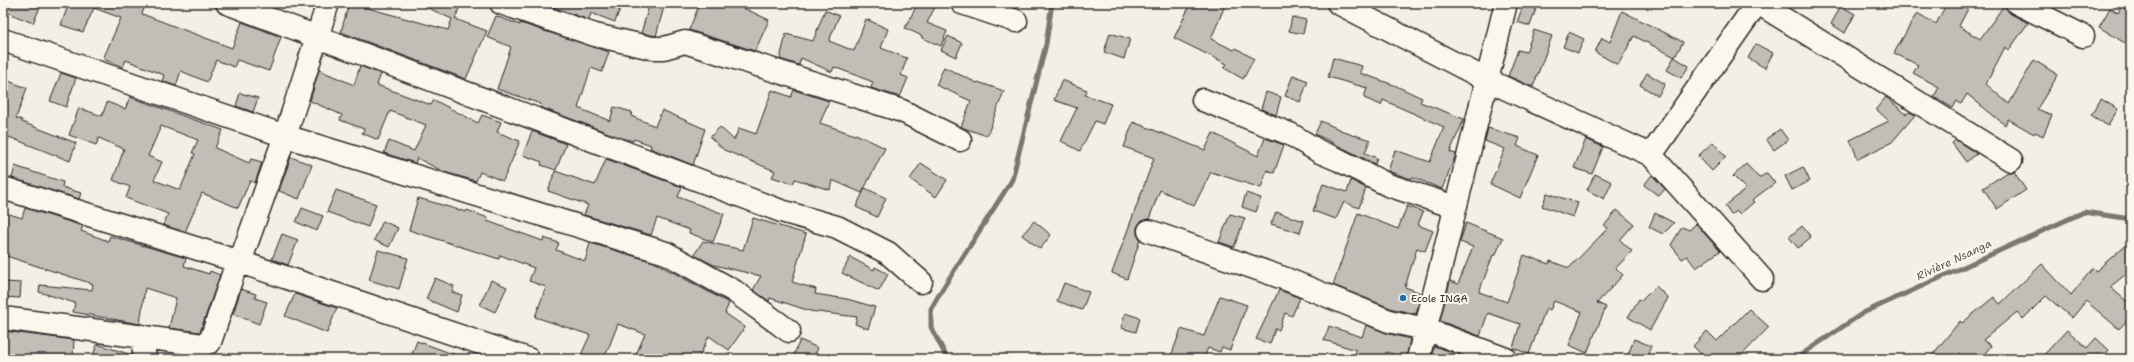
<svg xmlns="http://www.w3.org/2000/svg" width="2134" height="362" viewBox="0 0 2134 362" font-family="'Shantell Sans',sans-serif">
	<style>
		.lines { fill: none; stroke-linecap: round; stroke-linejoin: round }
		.stream { stroke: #787772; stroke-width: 5 }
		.building { fill: #c0beb6; stroke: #2b2b2b; fill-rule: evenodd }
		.minor-casing { stroke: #2b2b2b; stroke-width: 25 }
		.minor { stroke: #fbf7ec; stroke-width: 22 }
		.poi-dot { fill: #1f6fb2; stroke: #fbf7ec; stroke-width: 1.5 }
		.labels { text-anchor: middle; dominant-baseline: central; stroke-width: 4; stroke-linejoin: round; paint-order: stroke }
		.poi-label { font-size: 10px; fill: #2b2b2b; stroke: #fbf7ec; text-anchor: start }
		.water-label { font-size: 11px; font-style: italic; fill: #585755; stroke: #fbf7ec }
	</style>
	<rect width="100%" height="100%" fill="#f3efe4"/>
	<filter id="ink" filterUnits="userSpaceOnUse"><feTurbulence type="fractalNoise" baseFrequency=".025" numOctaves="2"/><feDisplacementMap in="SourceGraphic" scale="8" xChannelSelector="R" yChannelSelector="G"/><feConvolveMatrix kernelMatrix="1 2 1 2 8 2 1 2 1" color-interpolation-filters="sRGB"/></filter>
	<g filter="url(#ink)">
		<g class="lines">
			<path class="stream" d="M944,359L945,354L931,327V309L943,288L1012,180L1046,44L1052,3
				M1795,359L1863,313L2084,212L2131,219"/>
		</g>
		<path class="building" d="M3,3H42L33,23L3,11Z
			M69,3H146L142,14L232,48L242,22L281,37L269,71L237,60L234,67L216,60L207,82L181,71L176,86L162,81L164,75L126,60L123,67L103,59L121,18L94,8L83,32L61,25Z
			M349,3L448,30L452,19L417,3H461L455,19L487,31L466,79L341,32Z
			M551,3H622L615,22L591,13L589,20L550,6Z
			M650,3H665L656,36L641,33Z
			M700,3H733L769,20L755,51L689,30Z
			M918,3H937L927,23L947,31L941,46L922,38V36L905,28Z
			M1191,3H1226L1211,39L1234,50L1236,48L1254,59L1243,79L1224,68L1227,64L1174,38Z
			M1524,3H1538L1530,26L1517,22Z
			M1947,3H1971L1959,26L1980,39L2005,4L2011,14L2028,23L2009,50L2005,47L1986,84L2009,104L2034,60L2058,75L2037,109L2052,115L2043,136L2035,132L2034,134L2008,119L2005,125L1967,94L1961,104L1957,101L1953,108L1934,97L1939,87L1913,73L1918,65L1894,53L1917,13L1936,24Z
			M2123,3H2131V47L2099,27L2110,8L2118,13Z
			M1841,6L1855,14L1845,33L1831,24Z
			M825,10L839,16L829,41L854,51L866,19L888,29L881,48L907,58L901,75L908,78L900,97L871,88L873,82L834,67L832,72L801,58L799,65L780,59L786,34L813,41Z
			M1622,11L1683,42L1675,57L1634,36L1618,65L1595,52L1602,38L1610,42Z
			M496,16L520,25V23L609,52L602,72L591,68L578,108L610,121L614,107L632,112L631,116L655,126L662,110L705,129L693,165L650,148L651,145L634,139L633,141L619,137L540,107L541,104L497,89L511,47L487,37Z
			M1292,17L1306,20L1303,34L1289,31Z
			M1534,30L1552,36L1533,87L1508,76L1518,50L1526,52Z
			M1569,32L1584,39L1578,53L1563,47Z
			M1110,33L1130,39L1124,59L1104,52Z
			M948,36L962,43L956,57L941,50Z
			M1756,44L1773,53L1765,68L1748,58Z
			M1674,57L1689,66L1681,78L1667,70Z
			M1333,58L1362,66L1360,73L1394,85L1422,98L1420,102L1464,119L1450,152L1456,154L1442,189L1412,177L1411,179L1388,171L1395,150L1430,162L1444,127L1383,100L1381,105L1364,98L1367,88L1328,77Z
			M360,66L381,74L377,85L431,105L434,100L478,123L482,115L501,122L497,132L520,141L503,181L480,172L476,181L444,172L417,158L415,163L384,153L389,141L414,151L426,125L390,111L378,140L362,133L364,129L340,120L342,115L310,101L319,70L354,85Z
			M944,67L977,83L978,82L1004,91L987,136L961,127L971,101L936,85Z
			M61,73L76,78L66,107L50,101Z
			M1647,73L1665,84L1658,96L1640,85Z
			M1293,75L1308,81L1300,102L1285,96Z
			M3,79L27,88L16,118L22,120V122L76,143L70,161L9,137L5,149H3Z
			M1062,80L1087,90L1085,95L1111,104L1103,124L1095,121L1080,151L1061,141L1077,108L1054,100Z
			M772,90L791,97L794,90L829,101L820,123L855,135L856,134L885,148L862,193L832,180L830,190L795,179L793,184L772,177L775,171L724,150L710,137L720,127L734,140L739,128L756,134Z
			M1266,92L1281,97L1276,115L1261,109Z
			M240,93L258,98L253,112L236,106Z
			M130,97L223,130L215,148L249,163L251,159L262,162L255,183L250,181L238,208L202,193L185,232L163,225L168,214L126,198L130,187L113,180L124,149L99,138L96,145L69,135L79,108L102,116L107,102L125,109ZM161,126L198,140L192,153L195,154L180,190L154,180L162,162L148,156Z
			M1886,97L1906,114L1910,112L1915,115L1892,142L1858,159L1850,140L1889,121L1876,109Z
			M2101,99L2118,109L2108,126L2091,115Z
			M1321,121L1354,136L1355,135L1370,140L1365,153L1377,158L1375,164L1315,134Z
			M1133,122L1205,150L1213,133L1258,156L1265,138L1284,145L1274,173L1267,170L1261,188L1211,172L1194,206L1160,190L1149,219L1141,221L1137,227V234L1140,240L1127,279L1112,273L1154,158L1124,147Z
			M1488,128L1520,138L1517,146L1538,155L1520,198L1490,184L1505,149L1485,141Z
			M1780,129L1788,140L1774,150L1766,139Z
			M532,131L566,144L556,170L541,165L542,162L523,155Z
			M1586,139L1603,147L1592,174L1574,168Z
			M1956,140L1977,154L1966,162L1952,143Z
			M1713,142L1726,157L1712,171L1698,156Z
			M291,157L312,165L299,199L279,191Z
			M606,159L682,187L678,197L724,214L713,242L689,233L690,230L657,218L651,235L584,215L588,205L548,191L555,171L595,185Z
			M921,163L947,180L936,197L910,179Z
			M1746,164L1759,178L1767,173L1775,183L1752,200L1754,202L1740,214L1737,211L1731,215L1725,206L1746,189L1733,176Z
			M15,166L63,182L62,187L81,193L79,199L12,178Z
			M1803,167L1810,181L1792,190L1785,176Z
			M2008,172H2014L2026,190L1997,209L1983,188Z
			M1595,174L1612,182L1604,199L1587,190Z
			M1652,175L1665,189L1659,196L1644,185Z
			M1351,180L1366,188L1359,208L1344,202L1336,219L1313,211L1323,184L1347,192Z
			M865,188L886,198L877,217L856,207Z
			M336,190L376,204L368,227L327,212Z
			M1246,193L1261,198L1256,212L1242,207Z
			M1547,193L1578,203L1573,217L1542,206Z
			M418,198L466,212L467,210L488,218L487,221L543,241L544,238L559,243L556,250L585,261L590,243L654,262L727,302L729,303L725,313L745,327L729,350L709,336L698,359H634L645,334L618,324L604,359H590L581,355L590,335L535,317L546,287L529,281L534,268L500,255L499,259L409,230Z
			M1407,206L1423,212L1418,225L1433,231L1425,251L1417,248L1405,287L1421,293L1416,314L1393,309L1333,285L1358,213L1398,229Z
			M25,208L83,226L81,231L108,241L110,236L186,258L184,266L209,274L210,271L220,275L200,332L169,328L176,298L145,288L140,324L73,312L75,303L39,292L40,285L92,290L93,284L3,255V212L22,218Z
			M302,208L323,216L317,231L296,222Z
			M1617,210L1634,224L1620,240L1632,251L1616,268L1623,275L1597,303L1606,307L1587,353L1569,345L1582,312L1554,301L1550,310L1546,308L1529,354L1513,348L1520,324L1488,313L1480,336L1440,321L1450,281L1458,284L1473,247L1460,242L1466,223L1503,238L1495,256L1493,255L1479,292L1507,302L1524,255L1549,264L1550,261L1569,268L1608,228L1604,226Z
			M1276,212L1304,221L1300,233L1271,224Z
			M1655,213L1674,223L1663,234L1649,227Z
			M1230,214L1245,218L1234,247L1219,242Z
			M753,218L806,234L792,282L816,289L815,294L847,299L875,307L868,329L855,324L857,317L810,311L770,298L769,301L753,290L761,276L714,265L694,255L703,241L743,250Z
			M383,221L398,228L389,247L374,240Z
			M1034,221L1051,235L1040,249L1022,235Z
			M1696,224L1720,251L1696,268L1687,256L1682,259L1671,245L1682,227L1689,230Z
			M1802,226L1811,237L1798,248L1789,237Z
			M282,234L298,240L288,265L272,259Z
			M2131,240V270L2110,287L2131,305V316L2119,329L2086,301L2072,318L2046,296L2023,319L2017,312L1983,340L1991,346L1980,359H1929L1960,321L1962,323L1994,297L2000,304L2042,264L2071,295L2093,268L2096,271Z
			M378,250L408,258L399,289L369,280Z
			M850,257L874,270L875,267L888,274L879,291L842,273Z
			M435,278L454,286L452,292L462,295L457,312L426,299Z
			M491,280L507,287L495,312L480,305Z
			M5,282L21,283L20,298L3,297Z
			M1064,283L1089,292L1082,310L1057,301Z
			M1656,286L1668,298L1650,330L1628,317L1639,299L1641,301Z
			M241,289L256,294L255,298L267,302L259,324L233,314Z
			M1279,290L1300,298L1292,316L1285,313L1279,330L1275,329L1270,344L1256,339Z
			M295,294L337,308L327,333L285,316Z
			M1220,296L1247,305L1230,350L1222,347L1220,352L1208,348L1203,359H1170L1181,329L1204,336Z
			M1749,309L1769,327L1738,359H1706L1693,346L1707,331L1717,341Z
			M1125,313L1140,318L1136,332L1121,328Z
			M1366,325L1386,333L1410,339L1406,358L1386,352L1385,359H1354L1356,350L1324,340L1329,326L1362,337Z
			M2067,330L2087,348L2096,338L2109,350L2101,359H2040Z
			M3,331L74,340L73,359H3Z
			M1634,339L1651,346L1646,359H1636L1628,355Z
			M800,340L818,348L813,359H792Z
			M417,341L461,357V359H410Z
			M97,344L132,355V359H92Z
			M1434,346L1452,352L1450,359H1431Z
			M175,354L200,357L199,359H175Z"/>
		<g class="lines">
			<g class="minor-casing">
				<path id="minor" d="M227,3L781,211L837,227L888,253L921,282
					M501,3L595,35L652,48H664L685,42L902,111L960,140
					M962,3L1016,21
					M1338,3L1487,80L1651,155L1762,279
					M1758,3L2011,160
					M2017,3L2083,36
					M3,40L285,136L666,253L734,291L789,331
					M1203,100L1290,134L1320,152L1339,160L1388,185L1455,207
					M1651,155L1757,3
					M3,188L240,262L528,359
					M1149,231L1286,279L1389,321L1425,329L1506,359
					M3,318L203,345L210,342L233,274L240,262L285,136L328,3
					M142,336L145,359
					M1418,359L1506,3"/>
			</g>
			<use href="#minor" class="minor"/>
		</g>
	</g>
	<circle class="poi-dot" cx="1403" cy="298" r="4"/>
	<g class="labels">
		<g class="poi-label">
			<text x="1411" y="298">Ecole INGA</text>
		</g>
		<g class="water-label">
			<text transform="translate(1954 260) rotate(-25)">Rivière Nsanga</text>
		</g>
	</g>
	<rect width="2134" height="362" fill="none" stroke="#fbf7ec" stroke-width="16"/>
	<rect x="8" y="8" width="2118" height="346" fill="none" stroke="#2b2b2b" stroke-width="1.5" filter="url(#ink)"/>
</svg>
